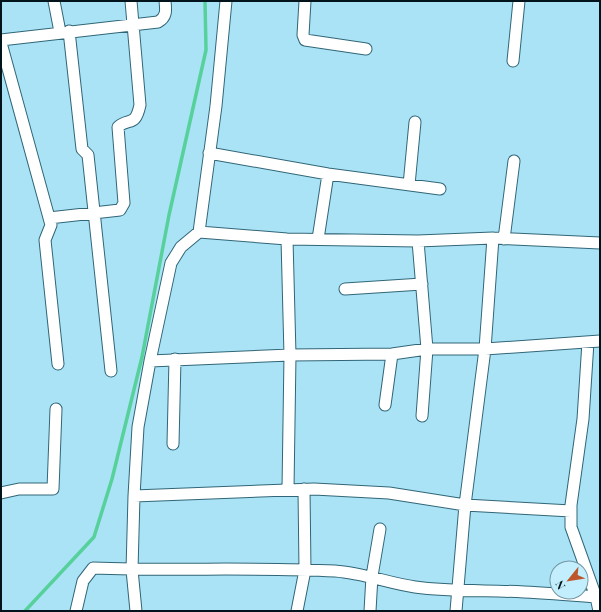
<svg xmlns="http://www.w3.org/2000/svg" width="601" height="612" viewBox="0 0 601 612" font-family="'Playfair Display',serif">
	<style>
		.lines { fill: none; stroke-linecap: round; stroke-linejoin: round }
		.stream { stroke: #57d19b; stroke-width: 3.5 }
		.minor-casing { stroke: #306677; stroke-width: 13 }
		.minor { stroke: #fff; stroke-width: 11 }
	</style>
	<rect width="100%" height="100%" fill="#abe3f6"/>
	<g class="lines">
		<path class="stream" d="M25,611L94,537L112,479L142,357L169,215L206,50L205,1"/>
		<g class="minor-casing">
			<path id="minor" d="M54,1L60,32
				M305,1L303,35L305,40L366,49
				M69,31L82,149L88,155L111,371
				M1,40L158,22C167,17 166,10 165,1
				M1,43L51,225L45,240L58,364
				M513,61L519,1
				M209,153L328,174L440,189
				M409,185L415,122
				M49,218L120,210L124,203L118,127C129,117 135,128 140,105L131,1
				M199,232L216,106L226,1
				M287,239L290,355L288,489
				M318,239L328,174
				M504,239L514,161
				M418,241L427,349L422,416
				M345,289L422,284
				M588,342L583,419L571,505V527L596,597L599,611
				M150,361L290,355L392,354L427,349H485L600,341
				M385,405L392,354
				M173,444L175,359
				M1,493L19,489H53L56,409
				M134,496L314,489L389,493L465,505L571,511
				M76,611L83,581L93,568C174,571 254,567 335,571C363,573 388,583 415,587C451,592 488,590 524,592C548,593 572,595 596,597
				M136,611L132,570L134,496L138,427L150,361L171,263L181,247L199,232L287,239L418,241L493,238L600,243
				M297,611L305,570L304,489
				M370,611L372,576L380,529
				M456,611L465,505L485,349L493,238"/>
		</g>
		<use href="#minor" class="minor"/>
	</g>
	<rect width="601" height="612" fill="none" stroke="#01141b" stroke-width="4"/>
	<g transform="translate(569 580) rotate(240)"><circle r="19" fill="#c2eefe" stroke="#7597a3"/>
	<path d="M0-3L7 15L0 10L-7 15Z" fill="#bd562c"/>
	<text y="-6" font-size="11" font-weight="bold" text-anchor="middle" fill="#01141b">N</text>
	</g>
</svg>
